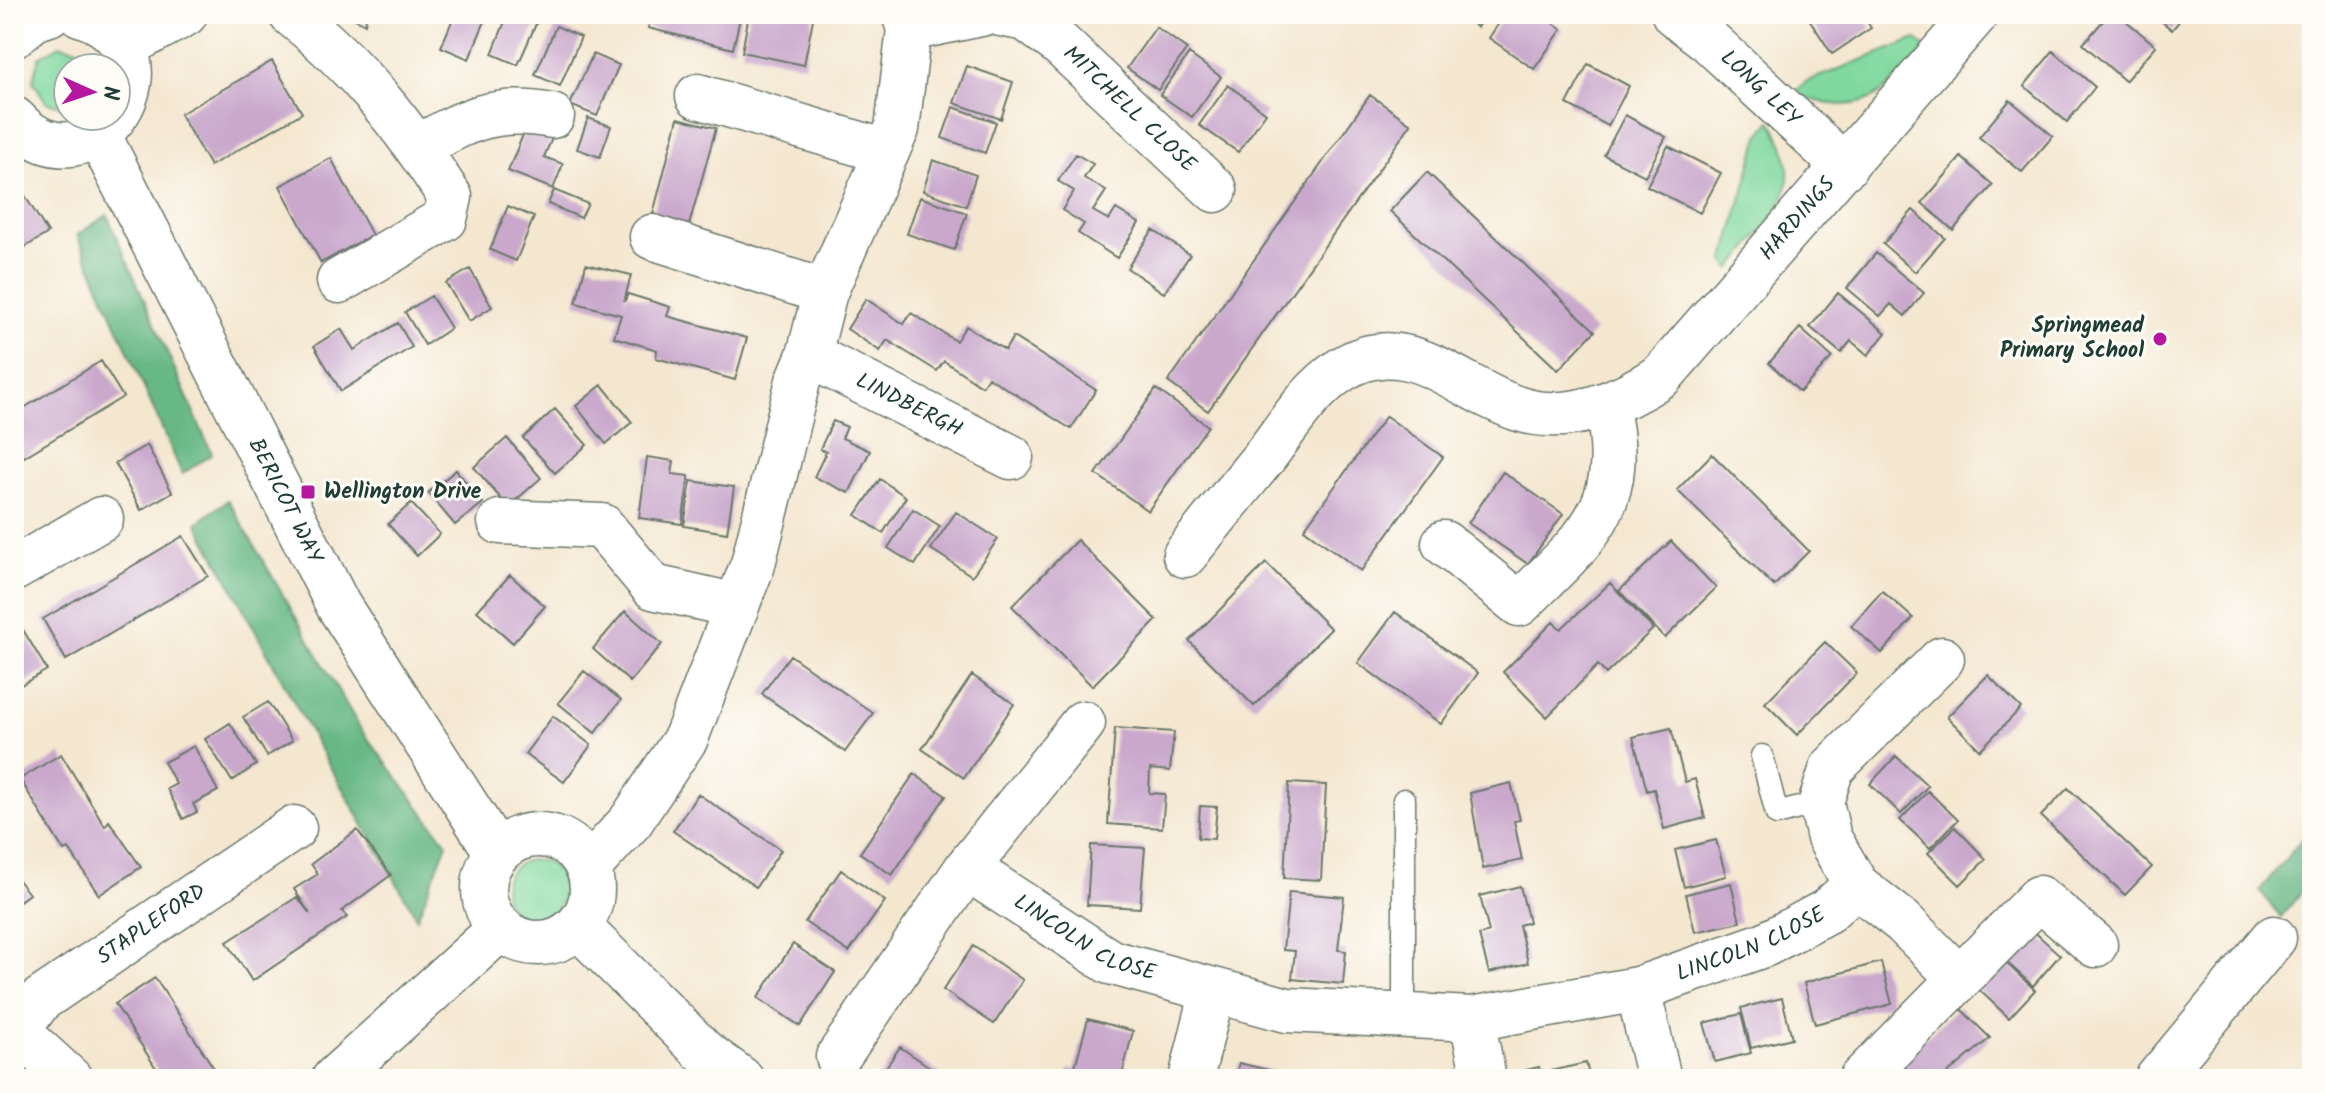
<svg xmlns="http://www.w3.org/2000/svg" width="2326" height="1093" viewBox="0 0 2326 1093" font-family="Kalam,sans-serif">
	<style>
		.green { fill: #7fd89e; stroke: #4f8a69; stroke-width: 2 }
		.forest { fill: #67b885; stroke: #437a5c; stroke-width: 2 }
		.building { fill: #c9a8cc }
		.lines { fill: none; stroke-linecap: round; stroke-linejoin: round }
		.service-casing { stroke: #6a786b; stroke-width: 25 }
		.minor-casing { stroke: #6a786b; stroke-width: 47 }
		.service { stroke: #fff; stroke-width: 22 }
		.minor { stroke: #fff; stroke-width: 44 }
		.poi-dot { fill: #b5179e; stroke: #fdfcf7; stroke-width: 3 }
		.labels { text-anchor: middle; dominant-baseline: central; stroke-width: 6; stroke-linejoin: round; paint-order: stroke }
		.street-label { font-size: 22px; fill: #1f3d34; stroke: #fdfcf7 }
		.poi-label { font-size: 22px; font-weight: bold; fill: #1f3d34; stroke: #fdfcf7; text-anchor: end }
	</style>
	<rect width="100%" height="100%" fill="#fdfcf7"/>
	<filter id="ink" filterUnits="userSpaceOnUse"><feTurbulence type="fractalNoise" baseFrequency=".0125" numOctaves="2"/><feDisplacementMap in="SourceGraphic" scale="16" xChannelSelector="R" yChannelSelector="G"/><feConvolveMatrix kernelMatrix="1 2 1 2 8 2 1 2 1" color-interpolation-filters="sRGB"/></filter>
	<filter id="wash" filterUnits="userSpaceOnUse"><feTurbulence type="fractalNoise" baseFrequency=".006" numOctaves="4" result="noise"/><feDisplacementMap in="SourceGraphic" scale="32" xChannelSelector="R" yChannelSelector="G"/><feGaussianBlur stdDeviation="1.8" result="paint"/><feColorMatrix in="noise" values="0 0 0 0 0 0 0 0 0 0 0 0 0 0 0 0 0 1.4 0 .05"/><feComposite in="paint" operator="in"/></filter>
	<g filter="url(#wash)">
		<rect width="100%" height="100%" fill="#f4e7d0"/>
		<path class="green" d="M1916,39L1928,49C1877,97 1868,120 1794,94L1805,82Z
			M60,45L84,50L95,68H68V108L46,102L33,81L39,57Z
			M1771,121C1812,189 1773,216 1731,269L1724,261L1759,136Z
			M504 890a30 30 0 1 1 60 0a30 30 0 1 1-60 0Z"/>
		<path class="forest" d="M107,215L212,454L182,474L77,235Z
			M228,500L360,728L447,844L417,918L314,739L197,523Z
			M2312,827V879L2281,917L2259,891Z"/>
		<g id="blocks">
			<path class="building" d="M346,14H367L365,24Z
				M455,14H488L469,59L441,47Z
				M508,14L539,17L518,65L492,54Z
				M652,14H741L733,49L648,28Z
				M749,14H814L804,65L742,52Z
				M1459,14H1486L1477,27Z
				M1505,14H1540L1562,29L1534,69L1489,38Z
				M1806,14H1862L1871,28L1832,54Z
				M2109,14H2118L2156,46L2125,81L2083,44Z
				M2153,14H2185L2172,30Z
				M556,26L581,37L560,86L535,75Z
				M1156,27L1187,49L1158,90L1127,68Z
				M2053,51L2095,87L2067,122L2024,86Z
				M593,54L619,65L597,116L570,105Z
				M1189,54L1221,77L1192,117L1160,95Z
				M272,61L302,113L210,166L180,114Z
				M1588,64L1629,86L1608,126L1567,104Z
				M967,66L1013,82L1001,119L954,103Z
				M1228,85L1266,113L1238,152L1199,125Z
				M1370,95L1411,124L1208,411L1168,382Z
				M2010,100L2053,136L2022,172L1979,137Z
				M953,107L996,122L985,153L942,138Z
				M1625,115L1666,137L1645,176L1604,155Z
				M588,118L611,126L600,157L577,149Z
				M678,118L716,128L689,225L653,214Z
				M527,125L553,136L544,157L563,164L553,189L508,171Z
				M1668,146L1721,173L1700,213L1647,186Z
				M1076,154L1093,164L1084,178L1106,191L1093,211L1109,220L1116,209L1139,223L1117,258L1078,233L1084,224L1062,210L1074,191L1058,181Z
				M1961,157L1993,185L1953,230L1922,203Z
				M331,158L372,235L321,263L280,186Z
				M933,160L976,175L966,206L923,191Z
				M1427,172L1595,331L1558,370L1390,211Z
				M20,188L48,233L14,254V191Z
				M554,190L588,204L581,218L548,204Z
				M920,197L967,213L954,250L907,234Z
				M508,206L534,217L516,261L490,250Z
				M1913,210L1945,238L1915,272L1883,244Z
				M1153,230L1190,255L1164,293L1127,268Z
				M1876,253L1924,293L1905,316L1891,304L1880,316L1847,288Z
				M586,264L631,275L624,302L628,294L670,307L667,316L747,338L735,380L656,358L657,350L614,337L621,315L576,303Z
				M470,269L492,307L469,321L446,283Z
				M1838,293L1886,333L1868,355L1851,341L1841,353L1810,327Z
				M431,296L451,328L425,345L405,312Z
				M866,299L904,324L911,313L956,341L966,326L1005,350L1013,337L1096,390L1071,429L988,377L982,386L944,361L937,371L887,340L880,351L847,329Z
				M398,323L412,347L341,391L314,346L341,329L354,350Z
				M1800,328L1832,357L1800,392L1769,363Z
				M101,361L123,397L14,463V414Z
				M602,385L632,422L606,444L576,406Z
				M1156,389L1208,426L1148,511L1096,474Z
				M555,409L587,445L555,473L523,438Z
				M1386,416L1443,457L1361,571L1304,529Z
				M833,421L847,427L842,438L870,451L849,493L814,477L826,452L820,449Z
				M507,438L541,478L508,507L474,467Z
				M147,445L172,492L141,510L115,463Z
				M1712,454L1809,551L1774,586L1677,490Z
				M647,457L674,461L672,474L689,476L682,524L639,518Z
				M456,470L483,503L455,525L428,493Z
				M1503,472L1563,514L1528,564L1468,523Z
				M880,479L906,497L883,533L856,515Z
				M691,481L734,487L727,533L684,526Z
				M411,503L440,534L417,556L388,524Z
				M913,509L940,526L915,565L888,548Z
				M956,512L998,539L972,576L931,549Z
				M183,536L208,576L66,660L43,619Z
				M1077,540L1157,620L1092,686L1012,606Z
				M1671,541L1716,588L1665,638L1619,591Z
				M1266,563L1331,629L1254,706L1189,641Z
				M510,575L545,606L513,643L477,611Z
				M1610,583L1653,629L1606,674L1598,665L1547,717L1503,672L1553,622L1561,629Z
				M1882,591L1913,618L1882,653L1851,626Z
				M625,611L662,644L630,682L593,649Z
				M1395,612L1478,673L1441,724L1358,663Z
				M22,628L47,670L14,689V633Z
				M1825,642L1857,673L1797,735L1765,703Z
				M790,655L873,713L845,752L762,694Z
				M584,671L621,700L595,733L558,703Z
				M972,675L1014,704L964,778L922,749Z
				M1988,675L2021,708L1980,750L1947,717Z
				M268,702L292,741L267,756L243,717Z
				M553,716L591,745L564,782L525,754Z
				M230,723L256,765L232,781L205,739Z
				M1115,728L1174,732L1170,771L1150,769L1149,793L1165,794L1162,828L1108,824Z
				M1671,728L1685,782L1695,779L1705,818L1664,829L1654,789L1647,791L1633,737Z
				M194,746L218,791L193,804L197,812L183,819L167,789L176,784L164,762Z
				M61,754L105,826L109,821L141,867L99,895L69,849L64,851L20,779Z
				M1896,756L1928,786L1901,814L1870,784Z
				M914,774L946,796L892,875L860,853Z
				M1289,783L1326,785L1321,880L1284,878Z
				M1511,783L1520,820L1514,821L1522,860L1483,869L1470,793Z
				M2068,788L2152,867L2125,895L2041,816Z
				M1928,791L1958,820L1930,848L1900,820Z
				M698,794L781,850L756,887L673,831Z
				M1200,806L1217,807L1214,839L1198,838Z
				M1955,827L1986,859L1960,885L1928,853Z
				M357,830L391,875L342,911L347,917L252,981L227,942L297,897L310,914L294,889L318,874L311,864Z
				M1716,840L1726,876L1684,887L1675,850Z
				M1091,845L1145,848L1140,908L1087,905Z
				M841,870L885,901L849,952L805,922Z
				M14,875L29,894L14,905Z
				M1731,883L1740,922L1695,932L1686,894Z
				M1520,886L1529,922L1519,925L1528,963L1489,973L1479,935L1489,932L1480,896Z
				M1289,892L1344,897L1338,950L1346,951L1343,984L1292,979L1295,951L1283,950Z
				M2029,927L2060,955L2033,986L2002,958Z
				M793,944L835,972L800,1026L758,998Z
				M973,946L1023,980L994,1024L943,990Z
				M2003,960L2035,990L2009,1018L1977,988Z
				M1881,962L1892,1004L1815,1024L1804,983Z
				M155,978L215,1070L201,1079H163L115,1004Z
				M1782,998L1792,1038L1751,1048L1741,1008Z
				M1959,1007L1990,1038L1941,1079H1917L1900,1062Z
				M1741,1014L1751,1053L1715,1062L1704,1023Z
				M1088,1019L1133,1031L1121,1079H1066L1069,1069L1074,1070Z
				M900,1047L943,1076L941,1079H878Z
				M1239,1063L1277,1072L1275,1079H1235Z
				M1586,1063L1590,1079H1548L1546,1072Z
				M1539,1067L1542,1079H1501V1076Z"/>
		</g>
	</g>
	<g filter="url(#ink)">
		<use href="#blocks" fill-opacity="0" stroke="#6a786b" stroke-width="2"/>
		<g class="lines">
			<g class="service-casing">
				<path id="service" d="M1762,756L1777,814L1821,802
					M1404,1016V800"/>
			</g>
			<g class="minor-casing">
				<g id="minor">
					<path d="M291,14C357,65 406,128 450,197L445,219L339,281"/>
					<path id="s1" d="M1000,14L1026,19L1060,44L1215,190"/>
					<path id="s2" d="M1674,14L1708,40L1845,167"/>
					<path d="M909,29L981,14"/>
					<path d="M14,35L34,19L49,14"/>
					<path d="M123,47L185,14"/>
					<path d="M698,96L887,152"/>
					<path d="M14,119C91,205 192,49 80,14"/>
					<path id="s3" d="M98,134L338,605L497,853"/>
					<path d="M418,147C467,120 494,105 552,116"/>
					<path d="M652,237L825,292"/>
					<path id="s4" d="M809,355L1011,457"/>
					<path d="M500,522L602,526L653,587L737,606"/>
					<path d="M1444,543L1519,604C1586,538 1630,507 1606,405"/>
					<path id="s5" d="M1185,555C1211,522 1238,489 1265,456C1288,426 1309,391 1341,370C1406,327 1459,390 1519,409C1568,425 1622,402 1662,375L1976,14"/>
					<path d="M14,569L101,519"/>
					<path d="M1942,659L1832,768L1821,802L1829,838L1856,885L1903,922L1959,978"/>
					<circle cx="538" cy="889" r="54"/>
					<path d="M588,868L631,821L686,738L753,564L798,381L809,355L825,292L897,129L909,29L904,14"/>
					<path id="s6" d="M967,868L1110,962L1287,1010L1472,1019L1638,989L1766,944L1827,911L1856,885"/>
					<path d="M578,926L704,1052L741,1079"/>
					<path d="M1638,989L1659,1079"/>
					<path d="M1472,1019L1484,1079"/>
					<path d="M14,1028L70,1079"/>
					<path id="s7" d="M18,1030L40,1000L294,828"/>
					<path d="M838,1057L967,868L1083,723"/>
					<path d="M334,1079L501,928"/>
					<path d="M1191,1079L1213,990"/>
					<path d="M1861,1079L2039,898L2095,945"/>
					<path d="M2157,1079L2274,938"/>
				</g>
			</g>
			<use href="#service" class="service"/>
			<use href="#minor" class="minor"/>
		</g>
	</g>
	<g class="poi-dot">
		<circle cx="2160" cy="339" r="8"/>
		<rect x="300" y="484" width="16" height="16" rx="4"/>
	</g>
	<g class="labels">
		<g class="street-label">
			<text stroke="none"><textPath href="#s2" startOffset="114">LONG LEY</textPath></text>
			<text stroke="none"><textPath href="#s1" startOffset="164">MITCHELL CLOSE</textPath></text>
			<text stroke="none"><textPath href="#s5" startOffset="794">HARDINGS</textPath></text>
			<text stroke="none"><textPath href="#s4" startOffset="112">LINDBERGH</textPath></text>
			<text stroke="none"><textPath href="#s3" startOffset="412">BERICOT WAY</textPath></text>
			<text stroke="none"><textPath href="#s7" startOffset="172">STAPLEFORD</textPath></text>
			<text stroke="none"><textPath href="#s6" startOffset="138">LINCOLN CLOSE</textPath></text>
			<text stroke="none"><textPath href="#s6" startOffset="830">LINCOLN CLOSE</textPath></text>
		</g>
		<g class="poi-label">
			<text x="2144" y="326">Springmead<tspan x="2144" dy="25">Primary School</tspan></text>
			<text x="324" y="492" text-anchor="start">Wellington Drive</text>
		</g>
	</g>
	<rect width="2326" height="1093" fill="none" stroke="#fdfcf7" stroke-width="48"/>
	<g transform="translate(92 92) rotate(93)"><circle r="38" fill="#fdfcf7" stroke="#a4b0a9" stroke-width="2"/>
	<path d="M0-6L14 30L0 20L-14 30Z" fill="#b5179e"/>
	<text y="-12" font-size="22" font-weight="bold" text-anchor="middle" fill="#1f3d34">N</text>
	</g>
</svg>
